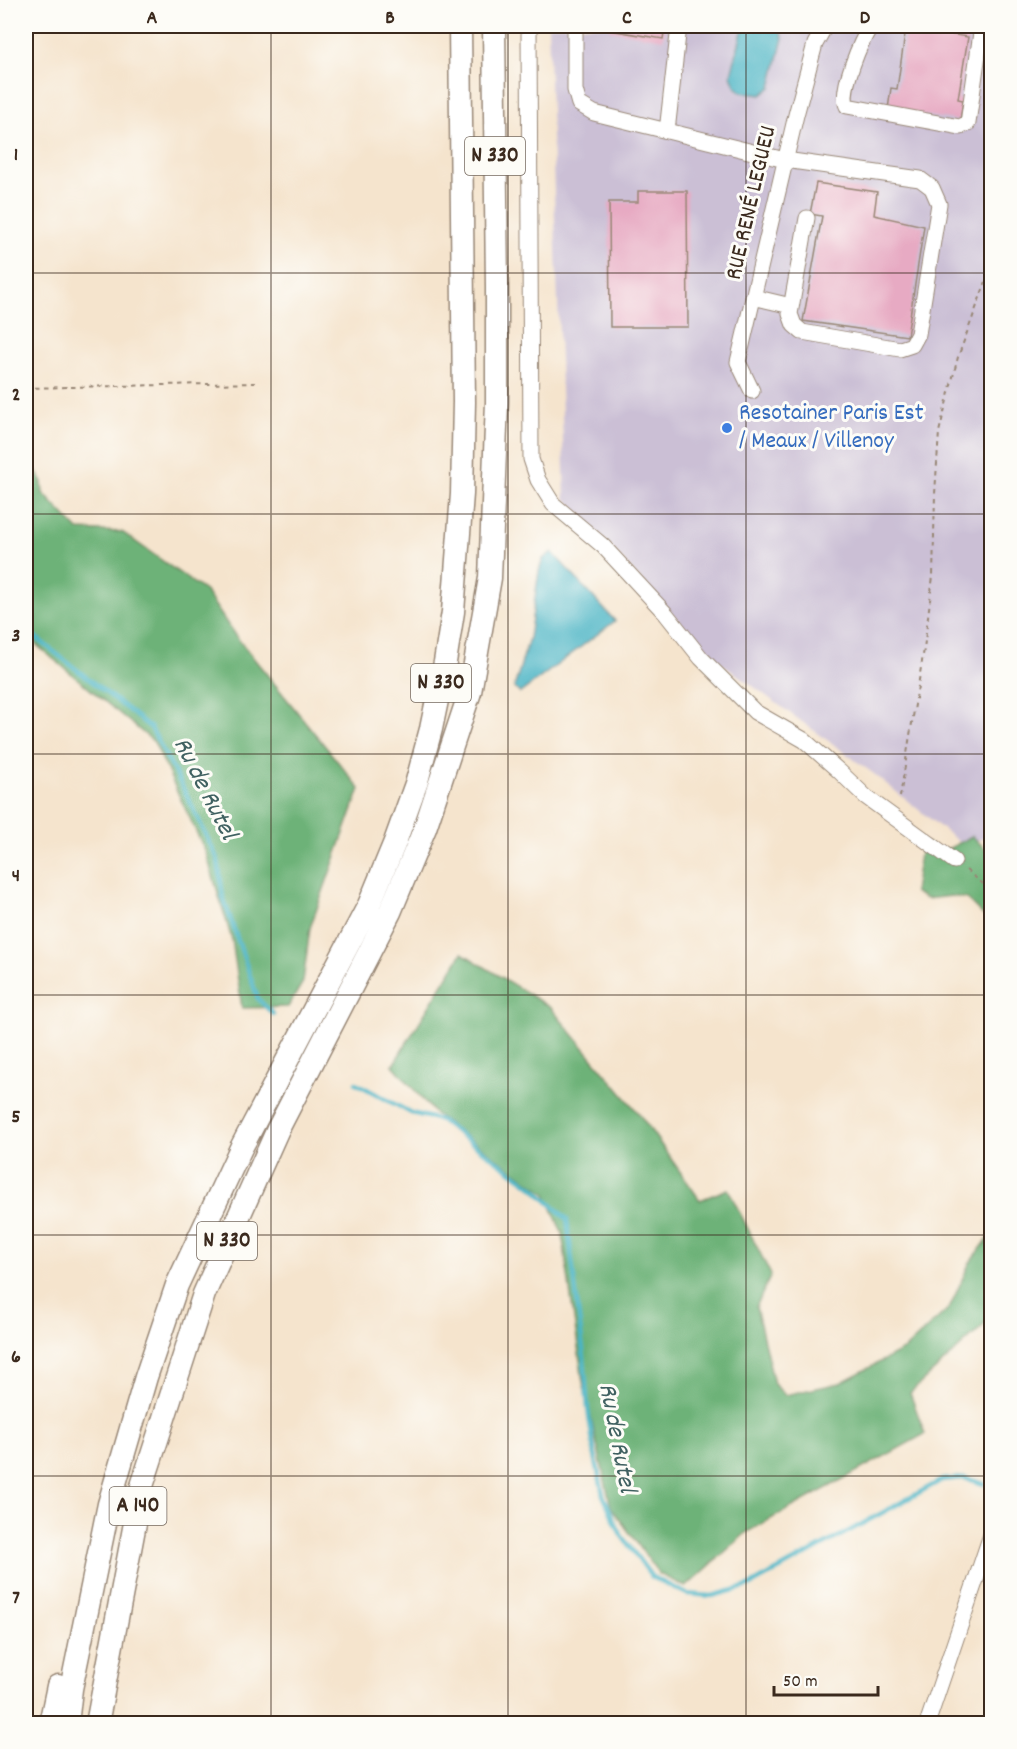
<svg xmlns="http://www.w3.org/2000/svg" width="1017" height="1749" viewBox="0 0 1017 1749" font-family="Dekko,sans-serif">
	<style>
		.industrial { fill: #cbbfd5 }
		.forest { fill: #6db278; stroke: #546e4b; stroke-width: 1.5 }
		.water { fill: #48b4c5; stroke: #426f72; stroke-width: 1.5 }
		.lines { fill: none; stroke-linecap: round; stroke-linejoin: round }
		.stream { stroke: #48b4c5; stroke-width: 4.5 }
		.building { fill: #e7aac3 }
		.minor-casing { stroke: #988776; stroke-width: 17 }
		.highway-casing { stroke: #988776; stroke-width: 25 }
		.path { stroke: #988776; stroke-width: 2; stroke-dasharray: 4.5 4.5; stroke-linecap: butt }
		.minor { stroke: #fff; stroke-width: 15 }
		.highway { stroke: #fff; stroke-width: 22 }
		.grid { fill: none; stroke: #3b2a1e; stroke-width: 1.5; stroke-opacity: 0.55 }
		.shop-dot { fill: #3f7fe0; stroke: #fdfcf7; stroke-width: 2 }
		.labels { text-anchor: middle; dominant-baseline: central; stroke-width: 6; stroke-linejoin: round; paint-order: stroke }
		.shield { fill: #fdfcf7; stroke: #75695f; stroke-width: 1.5 }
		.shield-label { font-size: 22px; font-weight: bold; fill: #3b2a1e }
		.street-label { font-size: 24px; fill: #3b2a1e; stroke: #fdfcf7 }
		.shop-label { font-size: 24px; fill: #366cbe; stroke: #fdfcf7; text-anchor: start }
		.water-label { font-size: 26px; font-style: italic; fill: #406161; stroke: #fdfcf7 }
		.neatline { fill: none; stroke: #3b2a1e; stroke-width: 2 }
		.grid-label { font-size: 20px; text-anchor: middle; font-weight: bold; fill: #3b2a1e }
	</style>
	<rect width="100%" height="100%" fill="#fdfcf7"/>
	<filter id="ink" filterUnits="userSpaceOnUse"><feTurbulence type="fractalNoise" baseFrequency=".0167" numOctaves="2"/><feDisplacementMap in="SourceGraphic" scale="12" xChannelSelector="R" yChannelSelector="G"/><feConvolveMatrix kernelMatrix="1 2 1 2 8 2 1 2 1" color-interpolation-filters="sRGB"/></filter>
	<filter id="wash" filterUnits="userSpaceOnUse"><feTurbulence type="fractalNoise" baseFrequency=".008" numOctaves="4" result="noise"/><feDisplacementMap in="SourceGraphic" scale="24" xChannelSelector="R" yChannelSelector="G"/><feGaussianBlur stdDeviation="1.35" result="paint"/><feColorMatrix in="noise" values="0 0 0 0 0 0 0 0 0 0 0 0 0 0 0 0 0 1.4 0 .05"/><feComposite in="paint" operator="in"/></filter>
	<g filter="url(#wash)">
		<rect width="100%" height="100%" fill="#f5e4cd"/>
		<path class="industrial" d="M548,26H991V834L965,847L874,774L710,655L565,498Z"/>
		<path class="forest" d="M26,452L42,482L43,493L78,530L122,532L206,592L234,634L360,789L310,928L303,982L288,1007L242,1008L232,940L206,853L154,742L34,643L26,640Z
			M972,836L991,854V923L967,899L952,896L926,899L914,892L920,853L927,843L937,855Z
			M462,953L551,1008L640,1115L700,1200L728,1189L771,1275L756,1307L774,1384L785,1395L840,1383L905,1349L950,1307L969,1264L991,1235V1314L982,1327L910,1393L925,1434L747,1532L686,1587L659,1574L611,1507L583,1382L562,1233L546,1194L434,1113L393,1065Z"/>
		<path class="water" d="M750,26H774L779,29L783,38L771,87L761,95L741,92L735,85L731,75L742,32Z
			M552,552L615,621L520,693L514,688L529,638L539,571L543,559Z"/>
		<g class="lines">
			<path class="stream" d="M26,633L34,636L151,728L183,788L218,860L223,897L258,999L273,1014
				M356,1083L411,1113L440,1120L530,1185L567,1219L584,1358L588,1409L594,1451L603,1495L621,1535L652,1577L687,1594L712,1596L749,1586L942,1480L964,1478L984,1484"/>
		</g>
		<g id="blocks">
			<path class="building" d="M610,26H665L663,39L610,30Z
				M906,27L968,37L958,99L963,100L960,121L888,109L891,88L897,89Z
				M816,183L877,192L874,215L924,226L907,336L803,321L822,216L810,214Z
				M638,191H687L688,327H610L609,202H638Z"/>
		</g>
	</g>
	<g filter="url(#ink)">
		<use href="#blocks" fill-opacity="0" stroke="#988776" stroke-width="1.5"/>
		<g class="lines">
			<g class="minor-casing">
				<path id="minor" d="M529,26L531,459L538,480L553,504L603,546L666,614L701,658L755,712L804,740L839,771L866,797L954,861
					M575,26V90L579,104L594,113L785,160L920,179L932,188L939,204L918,334L912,345L900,349L802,332L794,325L790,314L807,218
					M871,26C861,40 839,91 847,106L960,127L968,123L982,26
					M667,131L679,26
					M753,297L791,306
					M752,391L738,362L796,115L815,44L825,26
					M927,1724L992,1532"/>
			</g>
			<g class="highway-casing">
				<path id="highway" d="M50,1724L58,1686
					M67,1724L71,1689L109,1504L146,1377L177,1285L241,1148L369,905L395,842L417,781L431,729L445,662L453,612L462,494L464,402L460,26
					M97,1724L142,1486L204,1294L278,1129L390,912L425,828L470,692L490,578L497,402V287L494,26"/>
			</g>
			<path class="path" d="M26,388L255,383
				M900,797L924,649L933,576L935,494L939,432L958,357L992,265
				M966,870L992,891
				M26,1494L31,1524L26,1545"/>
			<use href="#minor" class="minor"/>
			<use href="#highway" class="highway"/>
		</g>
	</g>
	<path class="grid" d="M271,26V1724M508,26V1724M746,26V1724M26,273H992M26,514H992M26,754H992M26,995H992M26,1235H992M26,1476H992"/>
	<circle class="shop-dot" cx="727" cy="428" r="6"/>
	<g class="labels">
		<g class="shield">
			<rect x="465" y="137" width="60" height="38" rx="4.5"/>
			<rect x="411" y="664" width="60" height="38" rx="4.5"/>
			<rect x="197" y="1222" width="60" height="38" rx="4.5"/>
			<rect x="109.5" y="1487" width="57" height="38" rx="4.5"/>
		</g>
		<g class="shield-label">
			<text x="495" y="156">N 330</text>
			<text x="441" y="683">N 330</text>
			<text x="227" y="1241">N 330</text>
			<text x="138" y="1506">A 140</text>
		</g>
		<g class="street-label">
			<text transform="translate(752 203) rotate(-77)">RUE RENÉ LEGUEU</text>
		</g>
		<g class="shop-label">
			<text x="739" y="414">Resotainer Paris Est<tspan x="739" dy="28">/ Meaux / Villenoy</tspan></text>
		</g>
		<g class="water-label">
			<text transform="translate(204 789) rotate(63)">Ru de Rutel</text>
			<text transform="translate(616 1438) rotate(79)">Ru de Rutel</text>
		</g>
	</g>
	<rect width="1017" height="1749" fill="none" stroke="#fdfcf7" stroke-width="66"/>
	<path d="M774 1686v9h104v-9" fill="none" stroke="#3b2a1e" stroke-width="3"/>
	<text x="783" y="1686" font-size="18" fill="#3b2a1e" stroke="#fdfcf7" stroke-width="4.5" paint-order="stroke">50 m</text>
	<rect x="33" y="33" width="951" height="1683" class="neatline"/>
	<g class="grid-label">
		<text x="152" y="23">A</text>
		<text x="390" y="23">B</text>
		<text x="627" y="23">C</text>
		<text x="865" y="23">D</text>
		<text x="16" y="160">1</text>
		<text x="16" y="400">2</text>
		<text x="16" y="641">3</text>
		<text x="16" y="881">4</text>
		<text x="16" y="1122">5</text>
		<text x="16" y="1362">6</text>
		<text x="16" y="1603">7</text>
	</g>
</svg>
